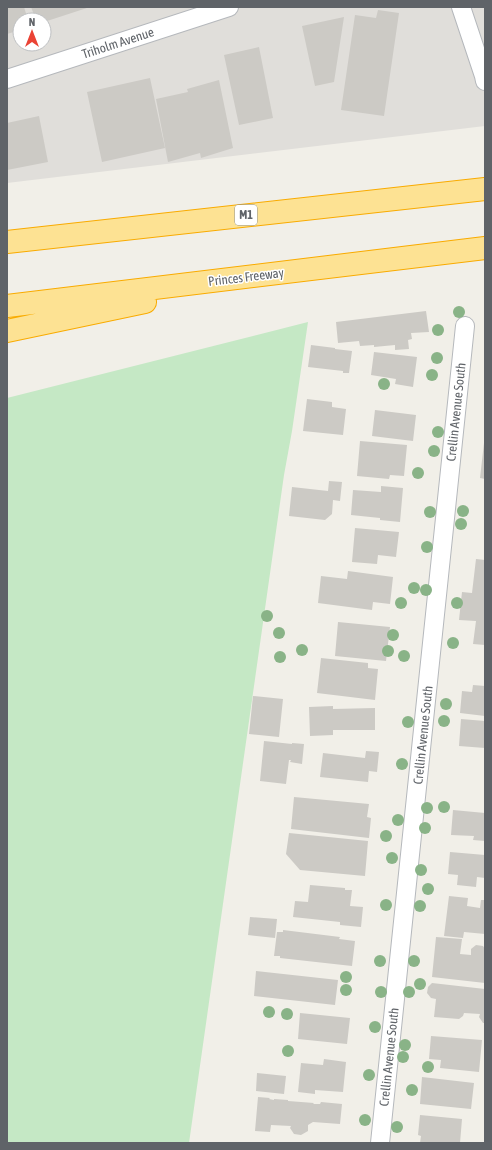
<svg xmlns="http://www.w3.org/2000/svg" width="492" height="1150" viewBox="0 0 492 1150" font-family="'Asap Condensed',sans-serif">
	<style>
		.industrial { fill: #e0deda; fill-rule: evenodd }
		.green { fill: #c5e8c5 }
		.building { fill: #cccac5 }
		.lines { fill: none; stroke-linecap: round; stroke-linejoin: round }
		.minor-casing { stroke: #b5b8bc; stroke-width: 20 }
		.motorway-casing { stroke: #f9ab00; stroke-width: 24 }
		.minor { stroke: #fff; stroke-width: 18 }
		.motorway { stroke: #fde293; stroke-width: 22 }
		.tree { fill: #89b387 }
		.labels { text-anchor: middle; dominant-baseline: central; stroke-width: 3; stroke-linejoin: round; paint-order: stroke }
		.shield { fill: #fff; stroke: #8f9295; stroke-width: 1 }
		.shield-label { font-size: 12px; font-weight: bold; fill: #5f6368 }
		.street-label { font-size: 13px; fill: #5f6368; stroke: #fff }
	</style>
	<rect width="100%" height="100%" fill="#f1efe8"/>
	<path class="industrial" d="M7,7H485V126L7,183ZM20,20H44V44H20Z"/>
	<path class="green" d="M308,322L292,431L284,475L189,1143H7V398Z"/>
	<path class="building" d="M7,7H24L28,20H20V30L7,34Z
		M31,7H90L44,22V20H36Z
		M378,10L399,13L384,116L341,110L355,15L376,18Z
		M344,17L334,82L315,86L302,26Z
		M259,47L273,118L239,125L224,55Z
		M150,78L165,148L102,162L87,92Z
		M219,80L233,148L201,158L200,153L168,162L156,99L188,92L187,89Z
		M39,116L48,162L7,170V123Z
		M426,311L429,332L411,333L412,339L408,340L409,349L395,350V345L374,347V345L360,346L359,341L338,343L336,322Z
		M311,345L335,348V349L352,351L349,373H343V371L308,367Z
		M374,352L417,357L413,387L395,384L396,379L371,375Z
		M307,399L332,402V407L346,409L343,435L303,431Z
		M375,410L416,415L413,441L372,436Z
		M360,441L407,445L404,476L390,475L389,479L357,476Z
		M484,443H485V479L480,478Z
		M329,481L342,482L340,501L333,500L332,514L325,520L289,516L292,487L328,491Z
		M381,486L403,488L400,522L380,520V518L351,515L353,490L381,492Z
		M355,528L399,532L396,557L378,555L377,564L352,562Z
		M476,559L485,560V645L473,644L476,621L459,620L462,592L472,593Z
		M348,571L393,577L390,604L373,602L372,610L318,603L321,576L347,579Z
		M338,622L390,627L386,661L335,656Z
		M321,658L368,663V668L378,669L375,700L317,693Z
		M473,685L485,686V716L460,713L462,691L472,692Z
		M253,696L283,699L279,737L249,734Z
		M333,706V709L375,708V730H333V735L310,736L309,707Z
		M461,719L485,721V748L459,746Z
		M264,741L292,744V743L304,744L302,764L290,762L291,760H289L286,784L260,781Z
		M366,751L379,752L377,772L369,771L368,782L320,777L323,753L365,758Z
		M294,797L369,804L367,817L371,818L369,838L291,829Z
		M453,810L485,813V841L473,840L474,836L451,835Z
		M289,833L368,841L365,876L300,870L286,854Z
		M450,852L485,855V878L477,877L476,887L457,885L458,875L448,874Z
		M310,885L345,888V890H352L350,906L363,907L361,927L340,925V922L293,917L295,901L308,902Z
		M449,896L468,898L467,906L480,908L481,900H485V934L464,932L463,938L444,936Z
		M250,917L277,919L275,938L248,935Z
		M283,930L340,937L339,939L355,941L352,966L280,958V956H274L277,932H283Z
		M436,937L462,939L460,954L471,955V949L476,945L483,946L485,949V983L432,977Z
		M256,971L338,980L335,1005L254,996Z
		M432,983L485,989V1023H483L479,1017L480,1014L464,1013L463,1016L459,1019L434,1017L436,999L431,998L427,993L428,987Z
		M300,1013L350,1018L347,1044L298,1039Z
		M431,1036L482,1040L479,1072L440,1068L441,1060L429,1059Z
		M324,1059L346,1062L343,1092L315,1090V1094L298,1092L301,1063L323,1065Z
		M257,1073L286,1076L284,1094L256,1091Z
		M422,1077L474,1083L471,1109L420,1104Z
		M258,1097L270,1098L269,1099L274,1100V1099L288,1100V1101L314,1103L313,1104H320L321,1102L342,1104L340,1124L313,1122L308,1125V1131L301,1135L294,1134L290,1128L291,1126L271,1125L270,1132L255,1131Z
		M420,1115L462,1119L460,1143H420L421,1136L418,1135Z"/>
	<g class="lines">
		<g class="minor-casing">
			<path id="minor" d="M461,7L484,76L485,81
				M7,79L229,7
				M380,1143L465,326"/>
		</g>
		<g class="motorway-casing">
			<path id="motorway" d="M7,242L485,189
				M7,306L485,248
				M7,331L145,302"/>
		</g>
		<use href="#minor" class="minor"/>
		<use href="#motorway" class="motorway"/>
	</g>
	<g class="tree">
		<circle cx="459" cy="312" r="6"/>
		<circle cx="438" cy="330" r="6"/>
		<circle cx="437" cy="358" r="6"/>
		<circle cx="432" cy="375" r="6"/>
		<circle cx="384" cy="384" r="6"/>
		<circle cx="438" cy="432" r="6"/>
		<circle cx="434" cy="451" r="6"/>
		<circle cx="418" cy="473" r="6"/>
		<circle cx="463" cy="511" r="6"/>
		<circle cx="430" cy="512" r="6"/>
		<circle cx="461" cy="524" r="6"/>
		<circle cx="427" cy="547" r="6"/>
		<circle cx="414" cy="588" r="6"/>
		<circle cx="426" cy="590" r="6"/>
		<circle cx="401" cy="603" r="6"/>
		<circle cx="457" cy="603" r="6"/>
		<circle cx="267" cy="616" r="6"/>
		<circle cx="279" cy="633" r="6"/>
		<circle cx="393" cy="635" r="6"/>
		<circle cx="453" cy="643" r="6"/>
		<circle cx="302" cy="650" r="6"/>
		<circle cx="388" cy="651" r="6"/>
		<circle cx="404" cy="656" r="6"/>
		<circle cx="280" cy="657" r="6"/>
		<circle cx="446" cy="704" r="6"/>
		<circle cx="444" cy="721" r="6"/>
		<circle cx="408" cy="722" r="6"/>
		<circle cx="402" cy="764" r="6"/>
		<circle cx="444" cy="807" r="6"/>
		<circle cx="427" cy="808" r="6"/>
		<circle cx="398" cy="820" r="6"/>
		<circle cx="425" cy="828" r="6"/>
		<circle cx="386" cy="836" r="6"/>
		<circle cx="392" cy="858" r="6"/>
		<circle cx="421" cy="870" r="6"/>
		<circle cx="428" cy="889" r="6"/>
		<circle cx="386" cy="905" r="6"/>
		<circle cx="420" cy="906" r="6"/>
		<circle cx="380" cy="961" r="6"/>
		<circle cx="414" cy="961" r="6"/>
		<circle cx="346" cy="977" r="6"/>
		<circle cx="420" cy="984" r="6"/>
		<circle cx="346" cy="990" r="6"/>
		<circle cx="381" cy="992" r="6"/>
		<circle cx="409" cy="992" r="6"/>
		<circle cx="269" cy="1012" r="6"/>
		<circle cx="287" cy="1014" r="6"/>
		<circle cx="375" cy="1027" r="6"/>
		<circle cx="405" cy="1045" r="6"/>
		<circle cx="288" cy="1051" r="6"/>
		<circle cx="403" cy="1057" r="6"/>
		<circle cx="428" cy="1067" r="6"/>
		<circle cx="369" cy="1075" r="6"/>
		<circle cx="412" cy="1090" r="6"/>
		<circle cx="365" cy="1120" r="6"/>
		<circle cx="397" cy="1127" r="6"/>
	</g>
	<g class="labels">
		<rect class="shield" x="235" y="205" width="22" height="20" rx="3"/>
		<g class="shield-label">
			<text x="246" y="215">M1</text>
		</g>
		<g class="street-label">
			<text transform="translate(118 43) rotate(-18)">Triholm Avenue</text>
			<text transform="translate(246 277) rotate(-7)">Princes Freeway</text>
			<text transform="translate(456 412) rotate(-84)">Crellin Avenue South</text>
			<text transform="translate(423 735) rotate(-84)">Crellin Avenue South</text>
			<text transform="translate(389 1057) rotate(-84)">Crellin Avenue South</text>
		</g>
	</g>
	<rect width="492" height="1150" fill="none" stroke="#5f6368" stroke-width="16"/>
	<g transform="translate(32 32)"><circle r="19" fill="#ffffff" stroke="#bfc1c3"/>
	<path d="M0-3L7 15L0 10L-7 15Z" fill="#ea4335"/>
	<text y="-6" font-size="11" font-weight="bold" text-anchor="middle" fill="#5f6368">N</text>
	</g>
</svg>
